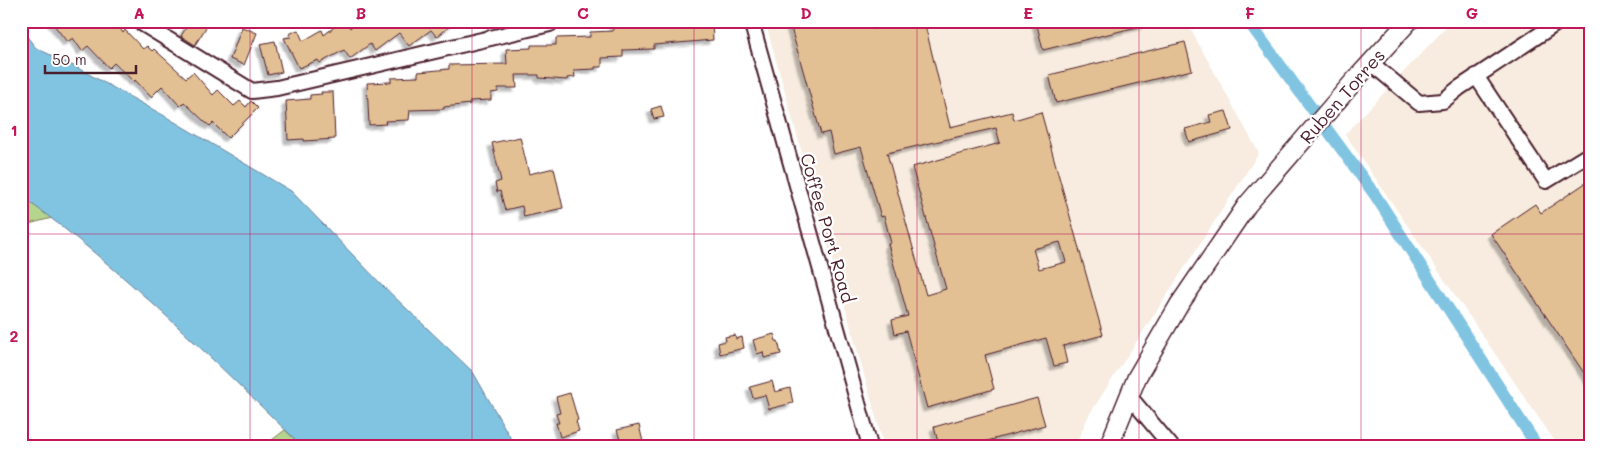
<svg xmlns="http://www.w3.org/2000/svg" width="1611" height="467" viewBox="0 0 1611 467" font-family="Mali,sans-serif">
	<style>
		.built { fill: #f7ecdf }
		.green { fill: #b5d48d; stroke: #807a5c }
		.water { fill: #81c4e2; stroke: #6b8299 }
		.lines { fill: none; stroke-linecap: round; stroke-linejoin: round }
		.canal { stroke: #81c4e2; stroke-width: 12 }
		.building { fill: #e3bf94; stroke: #4a1f2b; fill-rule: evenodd; filter: url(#shadow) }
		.minor-casing { stroke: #4a1f2b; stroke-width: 18 }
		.major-casing { stroke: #4a1f2b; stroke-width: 21 }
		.minor { stroke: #fff; stroke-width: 14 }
		.major { stroke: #fff; stroke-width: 18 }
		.grid { fill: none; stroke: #c2185b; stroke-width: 1; stroke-opacity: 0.55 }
		.labels { text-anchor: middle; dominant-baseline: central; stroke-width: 4.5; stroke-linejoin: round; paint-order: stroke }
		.street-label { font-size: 18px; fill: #4a1f2b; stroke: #fff }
		.neatline { fill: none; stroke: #c2185b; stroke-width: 2 }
		.grid-label { font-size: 16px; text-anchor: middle; font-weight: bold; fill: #c2185b }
	</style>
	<defs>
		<filter id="shadow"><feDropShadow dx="-4" dy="4" stdDeviation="1" flood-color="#0004"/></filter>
	</defs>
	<rect width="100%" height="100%" fill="#fff"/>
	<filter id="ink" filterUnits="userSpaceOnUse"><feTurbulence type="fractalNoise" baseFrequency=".02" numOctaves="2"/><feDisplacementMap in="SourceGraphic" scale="10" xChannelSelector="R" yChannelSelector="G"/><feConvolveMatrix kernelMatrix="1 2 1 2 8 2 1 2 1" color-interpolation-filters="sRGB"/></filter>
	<g filter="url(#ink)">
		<path class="built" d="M765,21H1186L1259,153L1089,415L1075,446H884Z
			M1452,21H1590V446H1558L1345,134Z"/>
		<path class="green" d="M21,196L52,218L21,226Z
			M285,430L302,446H264Z"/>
		<path class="water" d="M21,29L36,48L74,66L163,115L291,191L384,287L473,372L515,446H302C212,359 123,269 21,196Z"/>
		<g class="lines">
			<path class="canal" d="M1248,21L1375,195L1537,446"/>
		</g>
		<path class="building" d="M51,21H115L123,33L125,30L143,49L147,46L152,51L154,49L186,78L193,72L213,95L218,90L234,106L240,101L246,107L251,101L258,108L228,138L213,123L210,126L206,123L184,102L180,106L162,86L151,97L135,80L134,82L114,63L109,68L88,46L82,51L73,38L67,42Z
			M190,21H210L195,45L181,36Z
			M342,21H345L350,28L358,21H456L437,37L431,30L409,46L399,33L375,51L370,44L350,59L344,50L320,63L318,60L299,68L284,38L291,37L289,34L298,30L303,41L322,30L324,35Z
			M644,21H712L713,40L654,45V49L623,50V57L602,58V67H595V69L574,70L575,77L567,78V80L539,78V75H516L517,88H498V92L491,93V100L470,101V104L444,107V109L410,110L409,120L385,121L386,124L369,125L367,83L391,82V78L418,77V72L449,69V65L507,64L506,49L531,48V45H556V38L590,37V32L613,31V25L644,24Z
			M789,21H873V29L904,21H924L950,127L1012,112L1014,120L1041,112L1103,335L1063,346L1067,363L1054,366L1046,338L985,355L994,389L927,408L906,331L895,334L892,320L908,316L888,244L891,243L884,216L881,217L861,147L834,154L829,132L821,134ZM996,128L1000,143L912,167L946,289L926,295L887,153ZM1060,242L1066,262L1039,269L1033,249Z
			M1036,21H1145V25L1043,50Z
			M242,27L257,33L244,65L230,59Z
			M275,41L282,72L268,75L260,44Z
			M1185,42L1192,70L1056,103L1049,75Z
			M321,92H333L335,139L304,141V139L288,140L286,101L310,99V95L322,94Z
			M661,106L664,117L654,119L651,109Z
			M1226,111L1232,130L1189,142L1185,129L1211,122L1209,115Z
			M520,137L529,174L554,168L563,208L524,217L522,206L505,210L500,191L497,192L495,183L501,181L492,143Z
			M1590,180V382L1491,234L1535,204L1541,213Z
			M774,334L776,341H778L781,354L764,358L763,352L757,354L753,340Z
			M735,335L736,339L742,337L744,348L720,354L718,343L726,341L725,337Z
			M772,381L775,392L790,388L793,403L769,409L765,395L753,398L750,387Z
			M570,393L578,420L576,421L579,431L560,437L556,423H559L556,414L560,413L556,397Z
			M1037,398L1045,425L980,443L981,446H939L934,427Z
			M639,425L643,442L622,446L617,430Z"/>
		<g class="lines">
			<g class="minor-casing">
				<path id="minor" d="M138,21L252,91L277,88L550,24
					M751,21L870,446
					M1371,63L1419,103L1443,101L1459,88L1560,21
					M1476,76L1546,181L1590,154
					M1129,396L1171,446"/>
			</g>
			<g class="major-casing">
				<path id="major" d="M1109,446L1137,377L1179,305L1247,205L1355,80L1409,21"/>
			</g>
			<use href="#minor" class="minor"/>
			<use href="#major" class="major"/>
		</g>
	</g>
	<path class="grid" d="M250,21V446M472,21V446M694,21V446M917,21V446M1139,21V446M1361,21V446M21,234H1590"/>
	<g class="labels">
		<g class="street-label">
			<text transform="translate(1342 96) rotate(-49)">Ruben Torres</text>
			<text transform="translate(828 228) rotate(74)">Coffee Port Road</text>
		</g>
	</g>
	<rect width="1611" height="467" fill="none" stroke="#fff" stroke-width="55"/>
	<path d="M45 65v8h91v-8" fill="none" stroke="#4a1f2b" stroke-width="2.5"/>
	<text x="52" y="65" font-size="15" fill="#4a1f2b" stroke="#ffffff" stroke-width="4" paint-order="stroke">50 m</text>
	<rect x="28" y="28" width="1556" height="412" class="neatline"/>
	<g class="grid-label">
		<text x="139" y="19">A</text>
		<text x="361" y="19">B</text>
		<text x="583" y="19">C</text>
		<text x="806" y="19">D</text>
		<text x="1028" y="19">E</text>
		<text x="1250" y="19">F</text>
		<text x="1472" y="19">G</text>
		<text x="14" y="136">1</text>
		<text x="14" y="342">2</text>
	</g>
</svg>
